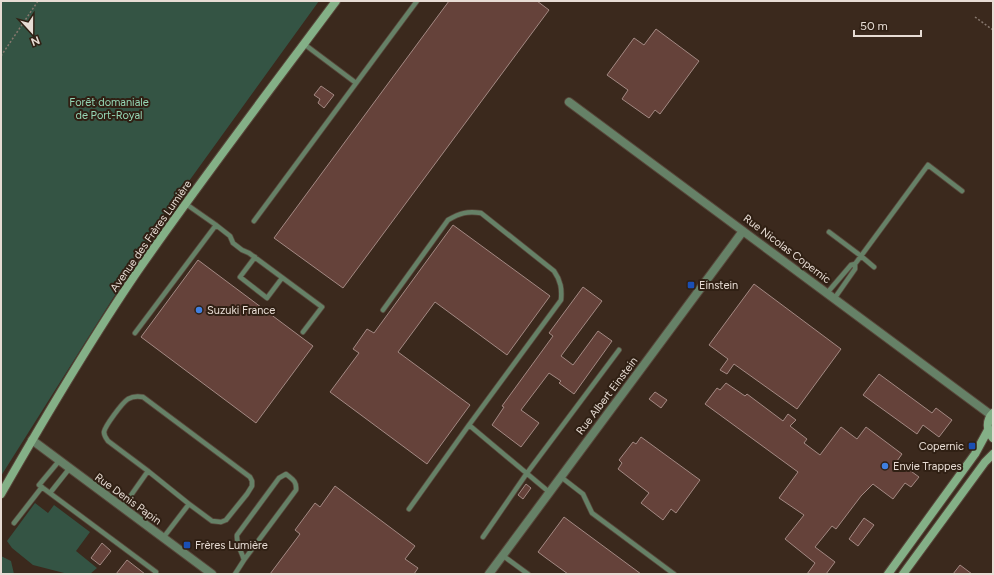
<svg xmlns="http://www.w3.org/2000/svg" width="994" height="575" viewBox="0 0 994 575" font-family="Figtree,sans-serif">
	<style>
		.green { fill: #345444 }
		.building { fill: #65423a; stroke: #a38983 }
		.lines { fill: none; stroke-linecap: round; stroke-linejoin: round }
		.lane-casing { stroke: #57463a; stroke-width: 6 }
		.street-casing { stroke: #57463a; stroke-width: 10 }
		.secondary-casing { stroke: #57463a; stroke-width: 10 }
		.path { stroke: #87786e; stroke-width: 1.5; stroke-dasharray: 2 2; stroke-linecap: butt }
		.lane { stroke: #668167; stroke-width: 4.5 }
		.street { stroke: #668167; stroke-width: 8 }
		.secondary { stroke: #84b087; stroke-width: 8 }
		.transit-dot { fill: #1a4fb4; stroke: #302014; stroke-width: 1.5 }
		.shop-dot { fill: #3f7fe0; stroke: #302014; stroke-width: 1.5 }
		.labels { text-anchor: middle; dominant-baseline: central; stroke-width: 4; stroke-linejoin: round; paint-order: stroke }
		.park-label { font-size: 11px; fill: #95d6b5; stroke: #302014 }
		.street-label { font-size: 11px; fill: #e7dcd4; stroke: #302014 }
		.poi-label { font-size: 11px; fill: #e7dcd4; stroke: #302014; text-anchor: start }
	</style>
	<rect width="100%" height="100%" fill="#3b291d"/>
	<path class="green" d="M1,1H319L171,206L1,476Z
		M35,503L48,513L54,505L90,532L76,551L97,568L90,574H68L33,565L12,548L7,541Z
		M1,556L11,561L14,574H1Z"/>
	<path class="building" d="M449,1H537L549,10L343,288L274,238Z
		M656,29L699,61L660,114L655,110L649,118L622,99L628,90L607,75L634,38L644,45Z
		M321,86L334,95L324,108L318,103L320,99L314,95Z
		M453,225L550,296L507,355L435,302L398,352L470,405L427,464L330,392L359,353L353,349L367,329L374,333Z
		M198,260L313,346L256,423L141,337Z
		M754,284L841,349L797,409L734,364L727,374L720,370L728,359L709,345Z
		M583,287L602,301L561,356L573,365L598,331L612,341L574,394L559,383L561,381L549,373L521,410L539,423L521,447L492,425L504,407L502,406L553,336L549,333Z
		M879,374L932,413L936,408L952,420L939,437L923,425L917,434L863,395Z
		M726,383L745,396L747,394L783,421L788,414L796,420L790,426L807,439L804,443L820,455L841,427L857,439L866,427L902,454L897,461L919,477L911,487L905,483L893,499L873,484L861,496L836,529L832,526L815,547L835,562L826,574H807L815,563L785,539L804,515L779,498L798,472L705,404L717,388L720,390Z
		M655,392L667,400L661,408L649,399Z
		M641,437L700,480L676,513L671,509L663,520L641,503L649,493L618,469L622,463L619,460L633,442L636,444Z
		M526,484L531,488L523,499L518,495Z
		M335,486L415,546L405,559L418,568L414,574H270L300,534L295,530L315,503L320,507Z
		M564,517L572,523L641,574H568L546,558L538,552Z
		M864,518L874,525L858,546L849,539Z
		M102,543L111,551L100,565L91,558Z
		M127,560L145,574H116Z
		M960,565L972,574H953Z"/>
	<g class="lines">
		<g class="lane-casing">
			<path id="lane" d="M304,44L356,83
				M254,221L417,1
				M216,225L230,236L233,243L242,250L249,253L322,307L303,332
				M829,232L861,256L928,165L962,191
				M255,257L240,277L267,298L282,278
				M827,293L851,265L855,264L861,256L874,267
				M834,299L855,269V264
				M383,310L448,220C460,213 467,211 481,213L554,271C561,281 562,289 561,300L469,425L549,492
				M135,333L216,225L186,204
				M59,461L39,485L156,572L155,574
				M148,471L108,441C106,438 104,436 104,432C105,426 122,403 128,399C133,396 138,396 143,397L250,477L252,481V486L247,494L226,520L221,522L212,521L189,504
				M286,474C292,479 297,481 296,490L244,560C242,552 236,544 237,535L279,478Z
				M561,477L583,494L592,513L674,574
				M50,493L69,469
				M122,508L148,471L189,504L163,538
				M409,509L469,425
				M14,523L42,487
				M483,537L527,473L619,350
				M502,555L528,574
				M235,574L244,560"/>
		</g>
		<g class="street-casing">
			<path id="street" d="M569,102L991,415
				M32,440L212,574
				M489,574L743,231"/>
		</g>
		<g class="secondary-casing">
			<path id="secondary" d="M993,413C986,420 986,430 993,438
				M1,494C44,419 88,344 137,272C201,180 269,91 336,1
				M888,574L975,454L988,430
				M903,574L985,462L993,454"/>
		</g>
		<path class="path" d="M975,17L993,30
			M1,56L38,1"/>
		<use href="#lane" class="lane"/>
		<use href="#street" class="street"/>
		<use href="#secondary" class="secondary"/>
	</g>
	<g class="transit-dot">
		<rect x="687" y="281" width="8" height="8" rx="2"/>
		<rect x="968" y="442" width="8" height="8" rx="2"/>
		<rect x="183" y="541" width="8" height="8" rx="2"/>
	</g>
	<g class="shop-dot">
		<circle cx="199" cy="310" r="4"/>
		<circle cx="885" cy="466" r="4"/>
	</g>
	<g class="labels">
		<g class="park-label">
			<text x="109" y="102">Forêt domaniale<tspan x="109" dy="13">de Port-Royal</tspan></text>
		</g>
		<g class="street-label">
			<text transform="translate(151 236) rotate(-55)">Avenue des Frères Lumière</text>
			<text transform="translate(787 249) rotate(37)">Rue Nicolas Copernic</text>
			<text transform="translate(607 396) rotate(-53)">Rue Albert Einstein</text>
			<text transform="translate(128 499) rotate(36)">Rue Denis Papin</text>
		</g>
		<g class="poi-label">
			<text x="699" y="285">Einstein</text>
			<text x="207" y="310">Suzuki France</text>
			<text x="964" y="446" text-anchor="end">Copernic</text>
			<text x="893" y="466">Envie Trappes</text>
			<text x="195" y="545">Frères Lumière</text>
		</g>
	</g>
	<rect width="994" height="575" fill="none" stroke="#e7dcd4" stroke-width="4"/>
	<g transform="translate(32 32) rotate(159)" stroke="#302014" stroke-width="3" paint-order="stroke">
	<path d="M0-3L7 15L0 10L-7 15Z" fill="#e7dcd4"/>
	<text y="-6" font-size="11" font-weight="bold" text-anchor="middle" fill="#e7dcd4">N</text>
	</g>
	<path d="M854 30v6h67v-6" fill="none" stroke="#e7dcd4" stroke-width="2"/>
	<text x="860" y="30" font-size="12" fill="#e7dcd4" stroke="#302014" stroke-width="3" paint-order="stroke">50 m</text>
</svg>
